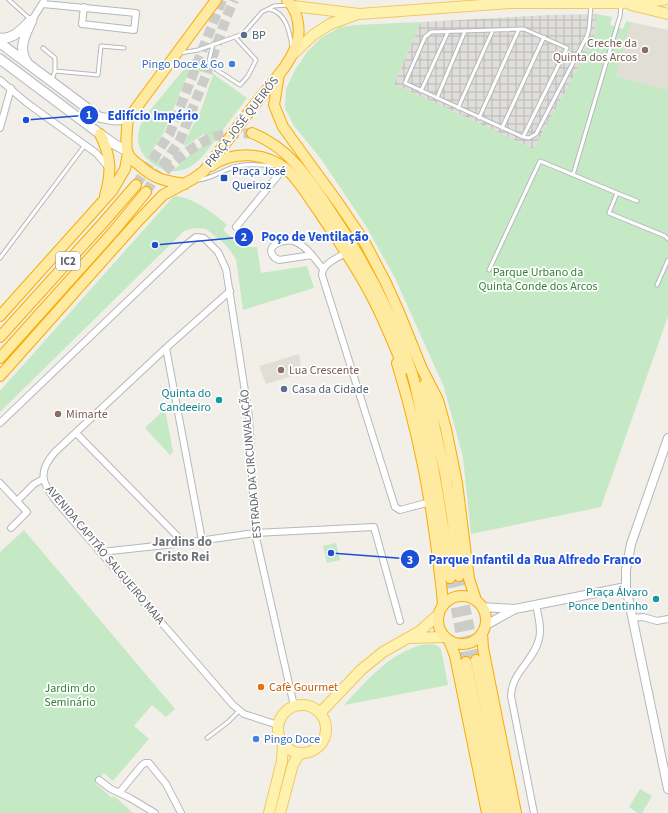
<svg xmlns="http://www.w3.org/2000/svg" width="668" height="813" viewBox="0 0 668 813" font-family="'Source Sans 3',sans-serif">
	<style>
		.industrial { fill: url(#industrial-grid) }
		.education { fill: #e1ded6 }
		.green { fill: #c5e8c5; fill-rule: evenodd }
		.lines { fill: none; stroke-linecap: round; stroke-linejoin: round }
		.trunk-tunnel { stroke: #ccccc8; stroke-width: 10; stroke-dasharray: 10 5; stroke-linecap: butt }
		.service-casing { stroke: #b5b8bc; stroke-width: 5 }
		.minor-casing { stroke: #b5b8bc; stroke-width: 8 }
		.tertiary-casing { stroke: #b5b8bc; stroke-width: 10 }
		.secondary-casing { stroke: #b6babf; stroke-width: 11 }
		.primary-casing { stroke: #f2c960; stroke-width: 12 }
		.trunk-casing { stroke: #f9ab00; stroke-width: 12 }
		.service { stroke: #fff; stroke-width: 3 }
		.minor { stroke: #fff; stroke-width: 6 }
		.tertiary { stroke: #fff; stroke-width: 8 }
		.secondary { stroke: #fff; stroke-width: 9 }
		.primary { stroke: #fff2af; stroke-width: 10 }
		.trunk { stroke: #feeaa1; stroke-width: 10 }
		.service-dot { fill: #5c6f8a; stroke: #fff; stroke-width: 1.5 }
		.education-dot { fill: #8d6e63; stroke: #fff; stroke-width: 1.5 }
		.shop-dot { fill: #3f7fe0; stroke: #fff; stroke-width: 1.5 }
		.transit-dot { fill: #1a4fb4; stroke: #fff; stroke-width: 1.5 }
		.culture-dot { fill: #0f9aa8; stroke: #fff; stroke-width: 1.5 }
		.food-dot { fill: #e8710a; stroke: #fff; stroke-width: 1.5 }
		.labels { text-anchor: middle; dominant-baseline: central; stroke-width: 3.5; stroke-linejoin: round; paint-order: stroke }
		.shield { fill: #fff; stroke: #8f9295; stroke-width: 1 }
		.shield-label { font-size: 11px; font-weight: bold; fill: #5f6368 }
		.service-label { font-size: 12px; fill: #4e5e75; stroke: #fff; text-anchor: start }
		.education-label { font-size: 12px; fill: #785e54; stroke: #fff; text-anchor: start }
		.shop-label { font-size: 12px; fill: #366cbe; stroke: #fff; text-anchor: end }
		.street-label { font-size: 12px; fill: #5f6368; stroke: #fff }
		.transit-label { font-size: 12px; fill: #164399; stroke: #fff; text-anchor: start }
		.park-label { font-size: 12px; fill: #348238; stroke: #fff }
		.culture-label { font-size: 12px; fill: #0d838f; stroke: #fff; text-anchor: end }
		.food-label { font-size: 12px; fill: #c56008; stroke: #fff; text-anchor: start }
		.neighbourhood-label { font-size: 13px; font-weight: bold; fill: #70757a; stroke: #fff }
		.leader { fill: none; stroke: #1d4ed8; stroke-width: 1.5 }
		.callout-dot { fill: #1d4ed8; stroke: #fff; stroke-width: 1.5 }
		.mark-label { font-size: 12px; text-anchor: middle; font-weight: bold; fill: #fff }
		.callout-label { font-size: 13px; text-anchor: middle; font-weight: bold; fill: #1d4ed8; stroke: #fff; stroke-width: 3.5; stroke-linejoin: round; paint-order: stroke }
	</style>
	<defs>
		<pattern id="industrial-grid" width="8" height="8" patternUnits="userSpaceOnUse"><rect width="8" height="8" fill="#e0deda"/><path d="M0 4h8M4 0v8" fill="none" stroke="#b9b8b5"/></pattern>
	</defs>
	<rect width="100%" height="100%" fill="#f1efe8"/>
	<path class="industrial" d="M596,14L595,34L587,51L534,149L394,84L421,22L549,15Z"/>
	<path class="education" d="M631,22L668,30V81L666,90L616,76Z
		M299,354L302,373L266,384L259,366Z"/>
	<path class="green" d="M596,14L612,17L610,25L623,29L626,21L631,22L616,76L666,90L668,81V316L601,507L471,534L463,457L444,387L395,278L366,226L321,159L294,126L285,108L286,89L295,70L307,52L321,38L340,27L355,25L421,22L394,84L534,149L587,51L595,34Z
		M199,54L201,65L205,68L247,98L203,156C196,163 188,170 177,171C160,173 138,157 138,139C138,130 141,123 145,116L191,61ZM190,69L213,75L201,110L183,145L185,146L204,134L209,142L193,152L175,169L151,152L163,134Z
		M177,196C197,200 212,212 227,225L223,230L242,247H257L261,273L307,266L314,288L243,310L236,259L226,245L206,229L193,228L184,231L0,412V391L173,197Z
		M165,409L173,452L170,455L145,428Z
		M24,530L175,709L166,717L152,705L134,726L149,739L113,781L104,773L95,783L112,798L114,796L133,813H0V552Z
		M336,543L340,560L327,563L323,546Z
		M421,645C429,644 436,643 441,649L448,685L344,705C367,680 388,655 421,645Z
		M640,789L652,796L642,813H638L629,807Z"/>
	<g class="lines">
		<path class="trunk-tunnel" d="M165,171C176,159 201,140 217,136C228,133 240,134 252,133
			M136,185L170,133L222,0
			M146,192L180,140L206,75L227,16L234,0
			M459,576L476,660
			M450,578L466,662"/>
		<g class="service-casing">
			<path id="service" d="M9,0L30,19
				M268,9C286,11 290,33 292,47
				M213,44L209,61L217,70L240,85L248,76L256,60L235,37
				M43,48L55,58V71L52,79
				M180,53L198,50L243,34L262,12L274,6L288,5
				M55,71L98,75L101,46L124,48
				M421,91L448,32
				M437,98L465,31
				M458,108L493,30
				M479,118L519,29
				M502,128L544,37
				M523,137L567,48L524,29L431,32L425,37L405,83L523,137L529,138L536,134L587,36L589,29L591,5
				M573,175L620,16L621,5
				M198,180C211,179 221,171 234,167C246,163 261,165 274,166
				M617,193L637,201
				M0,258L85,145
				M489,270L540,161L617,193L609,213L665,236L668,239
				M657,285L668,260
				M207,738L228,722L239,711"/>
		</g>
		<g class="minor-casing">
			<path id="minor" d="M43,4L136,13L134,30L82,24L84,7
				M32,20L44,1
				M0,80L27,103L96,153L109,168
				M0,128L11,88
				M236,227L284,168
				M346,253C337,258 322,264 322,275L395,507L400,510L430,502
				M312,255L279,260L275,258C262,246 285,237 296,242C307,247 315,259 323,269
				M230,291L166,348L55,452C38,471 41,482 56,501L233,705L244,714L278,725
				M166,348L202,540
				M0,423L187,244L196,237L204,238L218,252L226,269L249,417L255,533L294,706
				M76,433L184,543
				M0,483L27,512L11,528
				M17,501L34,484L43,479
				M101,552L184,543L255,533L374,527L400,621
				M632,618L643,617L657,621L668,619
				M99,780L111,789L130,798L155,813
				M119,793L142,765L145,763H149L166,784L181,813
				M534,813L511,696C512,671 534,661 539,639C542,628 538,616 536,605"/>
		</g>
		<g class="tertiary-casing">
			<path id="tertiary" d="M668,438L631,544L626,570V587L668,789
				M482,607L515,609L626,587
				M486,625L515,609"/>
		</g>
		<g class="secondary-casing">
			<path id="secondary" d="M0,38C12,40 21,30 29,22
				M0,43L99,117L115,120L128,119
				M0,59L100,134L114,144L127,151
				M27,62C17,48 26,34 32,20"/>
		</g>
		<g class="primary-casing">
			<path id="primary" d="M631,5L668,14
				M293,6L359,14L510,3H621L664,0
				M292,55L313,35L330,24L355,15
				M409,638L445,637
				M278 729a24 24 0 1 1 48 0a24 24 0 1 1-48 0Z
				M321,712L361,670L383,652L420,631L439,614
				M269,813L282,761L283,744
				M280,813L293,764L298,756L301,754"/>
		</g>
		<g class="trunk-casing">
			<path id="trunk" d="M279,74L274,105L283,127L339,204L364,241L386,283L399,312L422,369L438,400L446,429L457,483L469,579L476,600
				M252,133C290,148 309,179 331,212C365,262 393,315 412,373C416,386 418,399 421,412C435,467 443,522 450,578
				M100,134C111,156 112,172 105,196
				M211,166C233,151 263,152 285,168C298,179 307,195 317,209C336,237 356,266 372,297C384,320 394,345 404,369
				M185,184C165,181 154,179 139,165C135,162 130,158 128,154C125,148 127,126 128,119L216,0
				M0,316L112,191L125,169L128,153
				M0,337L103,223L136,185
				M0,358L113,232L146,192
				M397,363C416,425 429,487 437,551C439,569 442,587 443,606
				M0,376L138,221L163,195L193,179L204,171C222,148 239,125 256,103C270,85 293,62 298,39C300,25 297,10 287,0
				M425,384L445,473L452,516L459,576
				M438 620a24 24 0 1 1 48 0a24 24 0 1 1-48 0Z
				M482,633L483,648L516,813
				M449,640L455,656L487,813
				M476,660L507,813
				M466,662L497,813"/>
		</g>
		<use href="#service" class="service"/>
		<use href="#minor" class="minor"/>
		<use href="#tertiary" class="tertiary"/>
		<use href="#secondary" class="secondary"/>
		<use href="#primary" class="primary"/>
		<use href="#trunk" class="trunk"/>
	</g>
	<g class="service-dot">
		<circle cx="244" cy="35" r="4"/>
		<circle cx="284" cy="389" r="4"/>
	</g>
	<g class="education-dot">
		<circle cx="645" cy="50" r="4"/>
		<circle cx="281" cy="370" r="4"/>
		<circle cx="58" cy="414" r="4"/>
	</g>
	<g class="shop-dot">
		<circle cx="232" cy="64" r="4"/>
		<circle cx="256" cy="739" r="4"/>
	</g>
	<rect class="transit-dot" x="220" y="174" width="8" height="8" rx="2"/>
	<g class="culture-dot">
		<circle cx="219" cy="400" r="4"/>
		<circle cx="656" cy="599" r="4"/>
	</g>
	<circle class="food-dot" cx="261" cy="687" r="4"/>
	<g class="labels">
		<rect class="shield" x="56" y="252" width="24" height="18" rx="3"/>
		<g class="shield-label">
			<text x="68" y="261">IC2</text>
		</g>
		<g class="service-label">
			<text x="252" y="35">BP</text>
			<text x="292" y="389">Casa da Cidade</text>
		</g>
		<g class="education-label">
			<text x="637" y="43" text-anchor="end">Creche da<tspan x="637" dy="14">Quinta dos Arcos</tspan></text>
			<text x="289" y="370">Lua Crescente</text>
			<text x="66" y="414">Mimarte</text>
		</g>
		<g class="shop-label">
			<text x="224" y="64">Pingo Doce &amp; Go</text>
			<text x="264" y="739" text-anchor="start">Pingo Doce</text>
		</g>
		<g class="street-label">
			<text transform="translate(242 122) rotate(-52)">PRAÇA JOSÉ QUEIRÓS</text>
			<text transform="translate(251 464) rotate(-95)">ESTRADA DA CIRCUNVALAÇÃO</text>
			<text transform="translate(105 555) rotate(50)">AVENIDA CAPITÃO SALGUEIRO MAIA</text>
		</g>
		<g class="transit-label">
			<text x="232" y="171">Praça José<tspan x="232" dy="14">Queiroz</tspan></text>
		</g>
		<g class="park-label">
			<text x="538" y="272">Parque Urbano da<tspan x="538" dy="14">Quinta Conde dos Arcos</tspan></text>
			<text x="70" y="688">Jardim do<tspan x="70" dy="14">Seminário</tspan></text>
		</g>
		<g class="culture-label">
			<text x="211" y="393">Quinta do<tspan x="211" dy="14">Candeeiro</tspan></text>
			<text x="648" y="592">Praça Álvaro<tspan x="648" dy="14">Ponce Dentinho</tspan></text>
		</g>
		<g class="food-label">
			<text x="269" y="687">Cafè Gourmet</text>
		</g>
		<g class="neighbourhood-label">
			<text x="182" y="542">Jardins do<tspan x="182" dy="15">Cristo Rei</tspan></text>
		</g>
	</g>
	<path class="leader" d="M26 120L89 115M155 245L244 237M331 553L410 559"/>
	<g class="callout-dot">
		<circle cx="26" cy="120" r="4"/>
		<circle cx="155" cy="245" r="4"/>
		<circle cx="331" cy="553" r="4"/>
		<circle cx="89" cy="115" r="10"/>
		<circle cx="244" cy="237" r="10"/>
		<circle cx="410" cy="559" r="10"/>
	</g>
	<g class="mark-label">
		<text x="89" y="119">1</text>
		<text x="244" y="241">2</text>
		<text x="410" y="564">3</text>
	</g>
	<g class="callout-label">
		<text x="153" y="120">Edifício Império</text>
		<text x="315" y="241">Poço de Ventilação</text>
		<text x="535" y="564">Parque Infantil da Rua Alfredo Franco</text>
	</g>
</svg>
